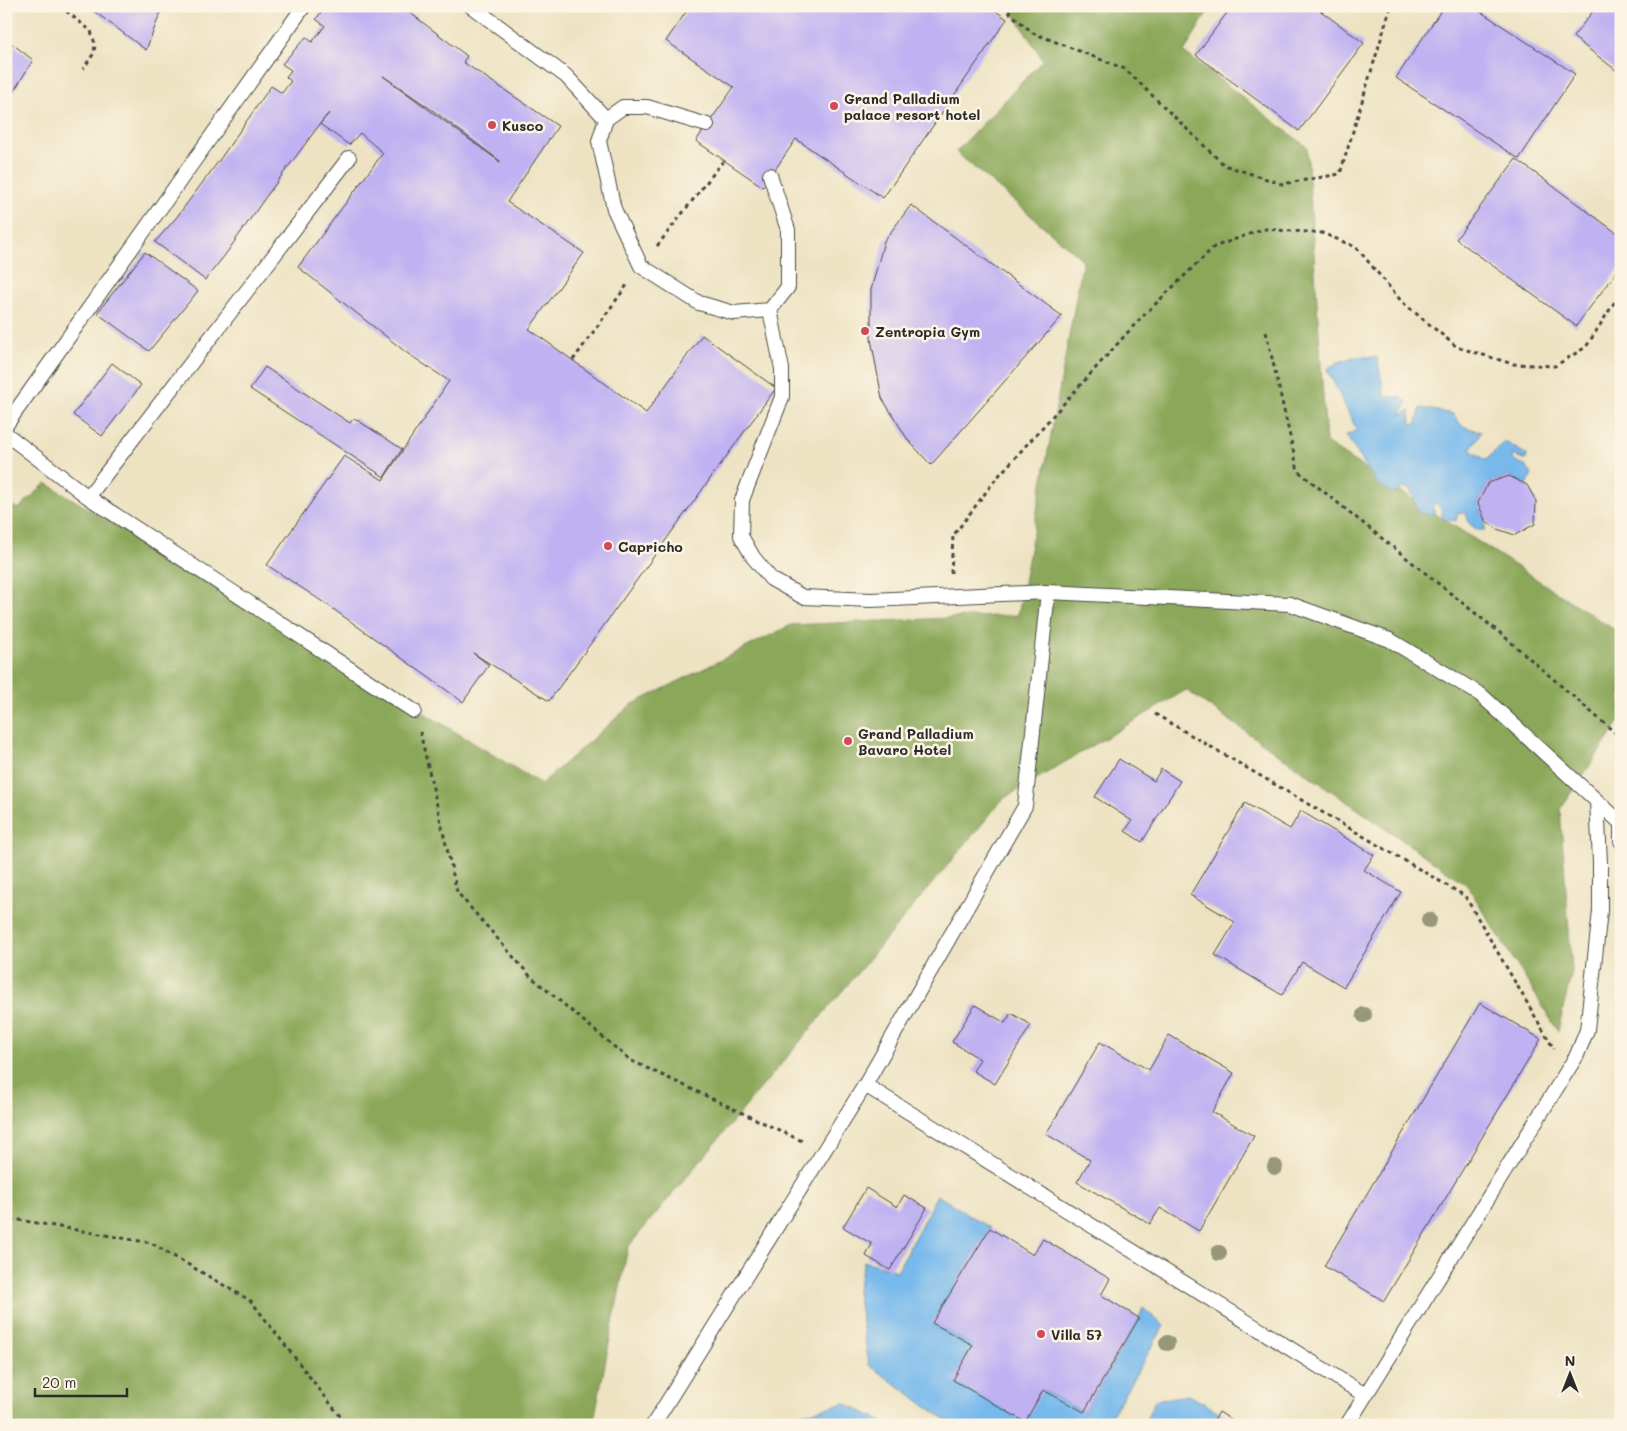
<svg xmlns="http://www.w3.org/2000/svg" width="1627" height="1431" viewBox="0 0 1627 1431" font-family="Mali,sans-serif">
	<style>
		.forest { fill: #8ba85a; stroke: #5b6a42 }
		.water { fill: #78b9ec; stroke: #52728c }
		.building { fill: #bfb1f2; fill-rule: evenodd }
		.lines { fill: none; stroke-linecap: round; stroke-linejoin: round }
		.lane-casing { stroke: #484742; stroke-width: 16 }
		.path { stroke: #484742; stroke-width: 3; stroke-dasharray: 4 4; stroke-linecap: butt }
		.lane { stroke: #fff; stroke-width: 14 }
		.tree { fill: #989779 }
		.poi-dot { fill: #d1495b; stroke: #fcf5e5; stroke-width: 2 }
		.labels { text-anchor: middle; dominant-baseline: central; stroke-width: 5; stroke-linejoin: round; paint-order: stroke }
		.poi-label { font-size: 14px; font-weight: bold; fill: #2b2b2b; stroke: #fcf5e5; text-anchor: start }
	</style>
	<rect width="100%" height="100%" fill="#fcf5e5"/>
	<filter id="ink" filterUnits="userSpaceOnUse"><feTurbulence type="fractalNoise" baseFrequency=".02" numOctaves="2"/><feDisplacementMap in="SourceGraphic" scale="10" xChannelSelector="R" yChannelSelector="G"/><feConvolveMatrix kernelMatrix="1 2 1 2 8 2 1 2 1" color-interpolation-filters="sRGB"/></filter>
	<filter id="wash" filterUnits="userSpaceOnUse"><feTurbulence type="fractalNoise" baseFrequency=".0096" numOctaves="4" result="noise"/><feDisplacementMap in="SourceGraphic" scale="20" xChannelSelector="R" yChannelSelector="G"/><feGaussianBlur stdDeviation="1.12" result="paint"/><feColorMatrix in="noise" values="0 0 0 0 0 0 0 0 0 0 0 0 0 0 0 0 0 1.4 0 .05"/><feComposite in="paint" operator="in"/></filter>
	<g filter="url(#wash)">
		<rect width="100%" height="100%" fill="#ede3c3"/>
		<path class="forest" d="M1009,6H1211L1184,52L1307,147L1326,443L1621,634V720L1560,809L1572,971L1558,1031L1467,885L1186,690L1003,799L628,1247L593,1425H6V502L18,509L46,483L541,784L631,705L791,625L1018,615L1083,260L956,152L1043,60Z"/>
		<path class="water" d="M1356,357H1377L1385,397H1401L1406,401V406L1400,415L1410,411L1411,425L1417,423L1420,408L1453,414L1462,426L1481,432L1470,450L1486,460L1505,442L1527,455L1526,460L1513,455L1512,459L1525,466L1532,474L1527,485L1509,476L1488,483L1478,503L1485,520V530H1477L1469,523L1466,513L1458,512L1456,521L1442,519V510L1435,503L1432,507L1436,514H1420C1413,505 1417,499 1408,488H1401L1397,492L1392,494L1376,482L1346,435L1357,430L1327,369L1338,362Z
			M937,1195L990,1228L933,1323L973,1345L1043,1390L1084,1412L1139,1318L1143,1308L1164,1326L1106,1425H953L869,1365L857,1291L864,1261L897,1271Z
			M1189,1395L1219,1412L1212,1425H1144L1155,1400Z
			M845,1403L889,1425H778V1420Z"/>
		<g id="blocks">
			<path class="building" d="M87,6H163L146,50Z
				M326,6H401L467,56L463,62L558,126L507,202L584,253L529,329L646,413L702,335L776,388L549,701L473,653L489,665L463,702L329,606L267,565L344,456L383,480L449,381L407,353L298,267L383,153L360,133L349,145L320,124L329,113L323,120L265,198L225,255L205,280L155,242L176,218L218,162L271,86L282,93L291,81L286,77L291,70L282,64L306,37L312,42L325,26L316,19ZM383,76L431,109L500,161V162Z
				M690,6H989L1007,19L883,198L796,139L763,187L696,141L734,87L666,41Z
				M1232,6H1314L1364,43L1299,131L1196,55Z
				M1444,6H1472L1575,74L1519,159L1396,78Z
				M1597,6H1621V74L1573,37Z
				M6,39L33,60L6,104Z
				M1516,159L1621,236V266L1576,326L1456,239Z
				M911,205L1062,316L931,465L908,440L882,398L871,339V290L884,241Z
				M145,252L198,291L149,351L97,313Z
				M112,363L141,385L102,436L73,415Z
				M265,367L350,423L354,418L402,449L384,477L250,389Z
				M1509,476L1527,485L1536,501L1535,524L1515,535L1497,529L1485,520L1478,503L1488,483Z
				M1119,759L1154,781L1161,769L1180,781L1142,842L1125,831L1132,821L1095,797Z
				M1245,803L1290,829L1301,811L1374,855L1364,870L1401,892L1344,987L1302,962L1282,995L1215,955L1235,922L1190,895Z
				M1480,1003L1541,1039L1384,1301L1324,1266Z
				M975,1005L1005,1023L1011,1013L1031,1025L995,1084L973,1071L980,1059L952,1042Z
				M1169,1035L1234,1073L1212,1112L1254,1136L1199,1231L1160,1208L1150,1224L1077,1182L1090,1160L1046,1134L1100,1042L1149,1070Z
				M866,1188L897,1207L904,1195L927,1208L890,1270L866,1256L872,1244L843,1227Z
				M990,1228L1033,1255L1043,1239L1110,1279L1101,1295L1139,1318L1084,1412L1043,1390L1025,1422L953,1380L973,1345L932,1323Z
				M1219,1412L1240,1425H1212Z"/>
		</g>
	</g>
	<g filter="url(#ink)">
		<use href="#blocks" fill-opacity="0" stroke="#484742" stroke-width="1"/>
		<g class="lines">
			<g class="lane-casing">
				<path id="lane" d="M471,6L566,76L606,119
					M707,125L647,107H623L606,119L599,141L614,209L641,266L699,303L734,313L770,310L788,287V230L770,175
					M770,310L782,369V397L742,500L741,536L753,557L771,579L803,597L871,600L1048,592L1290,604L1390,640L1481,695L1621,823
					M6,425L304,6
					M6,434L88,497L414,711
					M88,497L349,158
					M1621,827V841
					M865,1085L1365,1395
					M653,1425L865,1085L1025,806L1048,592
					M1347,1425L1577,1055L1587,1030L1600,911V862L1597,801"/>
			</g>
			<path class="path" d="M60,6L91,31L95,44L94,53L83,69
				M1002,6L1033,33L1125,69L1224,165L1282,184L1340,174L1391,6
				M657,246L724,160
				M1266,332L1298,471L1505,637L1621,738
				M573,360L627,285
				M951,573L953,536L995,480L1138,321L1214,247L1263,229L1322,233L1356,247L1402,302L1457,347L1513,364L1555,366L1586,347L1621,292
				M1155,714L1465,896L1554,1049
				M420,732L457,892L530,976L630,1060L802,1141
				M6,1227L14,1219L151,1243L251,1301L340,1416L350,1425"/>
			<use href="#lane" class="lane"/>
		</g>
		<g class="tree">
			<circle cx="1429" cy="920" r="8"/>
			<circle cx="1364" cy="1015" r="8"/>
			<circle cx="1275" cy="1167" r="8"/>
			<circle cx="1219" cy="1253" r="8"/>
			<circle cx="1167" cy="1343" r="8"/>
		</g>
	</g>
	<g class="poi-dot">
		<circle cx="834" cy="106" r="5"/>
		<circle cx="492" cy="125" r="5"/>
		<circle cx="865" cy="331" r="5"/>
		<circle cx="608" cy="546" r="5"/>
		<circle cx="848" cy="741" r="5"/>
		<circle cx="1041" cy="1334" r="5"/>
	</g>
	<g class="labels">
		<g class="poi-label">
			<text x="844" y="98">Grand Palladium<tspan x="844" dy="16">palace resort hotel</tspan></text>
			<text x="502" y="125">Kusco</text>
			<text x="875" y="331">Zentropia Gym</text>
			<text x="618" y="546">Capricho</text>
			<text x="858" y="733">Grand Palladium<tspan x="858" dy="16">Bavaro Hotel</tspan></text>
			<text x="1051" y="1334">Villa 57</text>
		</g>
	</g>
	<rect width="1627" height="1431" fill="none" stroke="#fcf5e5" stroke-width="25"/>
	<g transform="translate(1570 1374)" stroke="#fcf5e5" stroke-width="4" paint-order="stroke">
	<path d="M0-4L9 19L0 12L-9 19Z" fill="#2b2b2b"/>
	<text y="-8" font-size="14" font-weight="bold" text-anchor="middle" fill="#2b2b2b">N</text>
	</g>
	<path d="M35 1388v8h92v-8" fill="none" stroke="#2b2b2b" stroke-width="2.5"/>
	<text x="42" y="1388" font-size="15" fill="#2b2b2b" stroke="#fcf5e5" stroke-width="4" paint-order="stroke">20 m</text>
</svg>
